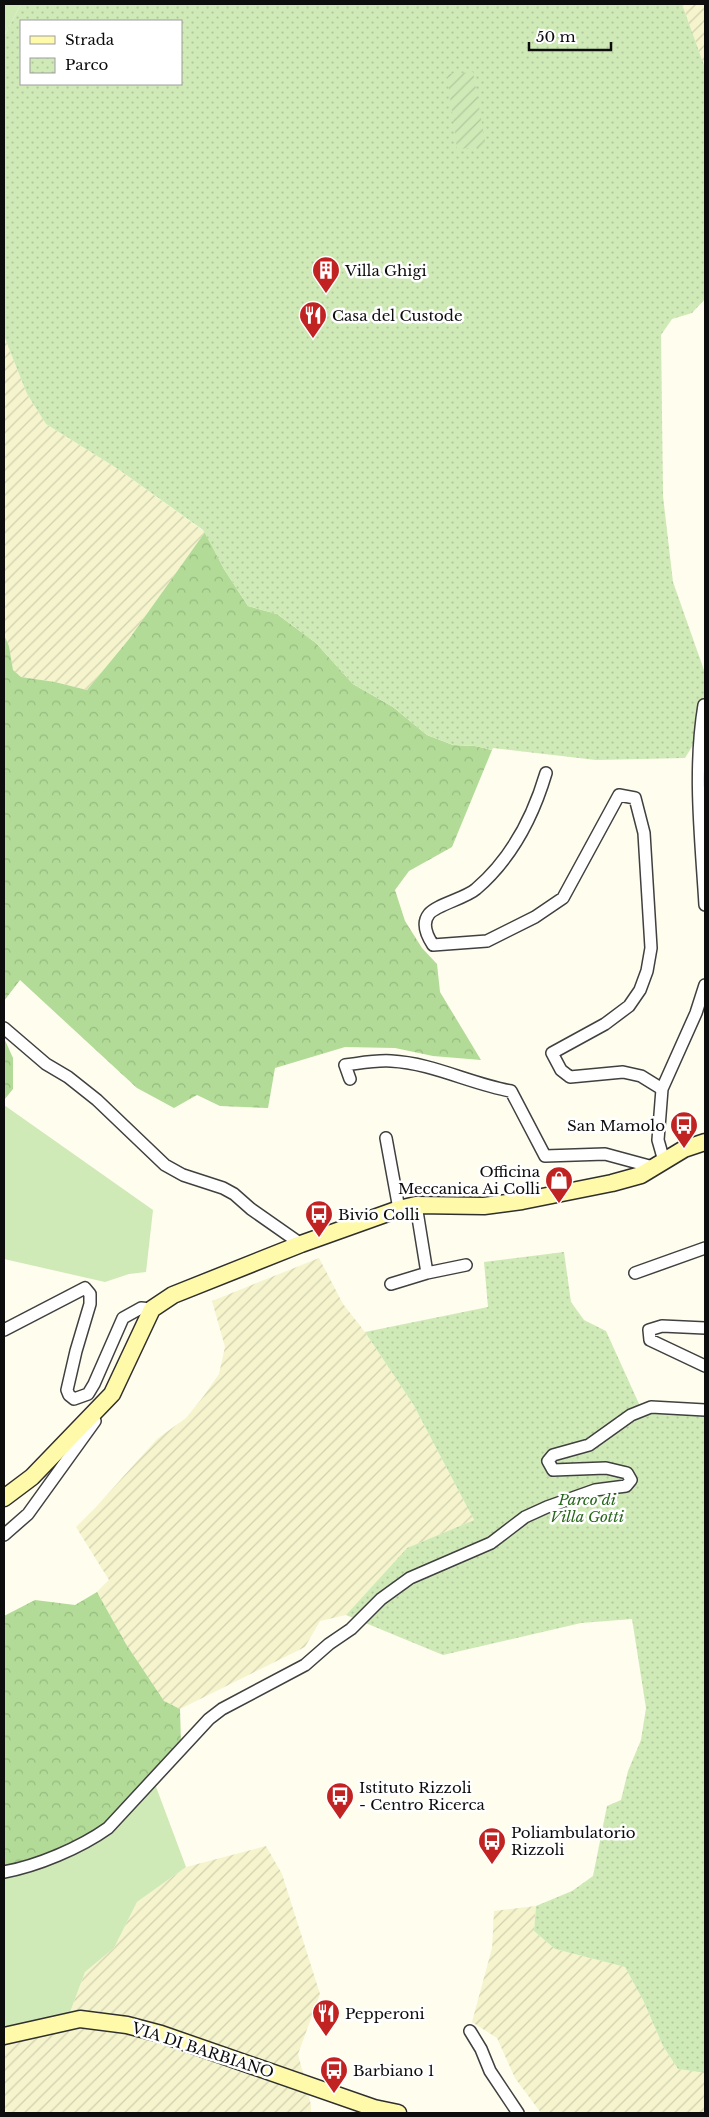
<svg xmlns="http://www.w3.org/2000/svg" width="709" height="2117" viewBox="0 0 709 2117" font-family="'Libre Baskerville',serif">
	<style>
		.farmland { fill: url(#farmland-furrows) }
		.grass { fill: #cfeab7 }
		.forest { fill: url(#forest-crowns) }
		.park { fill: url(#park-dots); fill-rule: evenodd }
		.garden { fill: url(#garden-furrows) }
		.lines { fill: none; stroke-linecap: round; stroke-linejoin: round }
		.street-casing { stroke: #404040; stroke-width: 14 }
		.secondary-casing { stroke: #2f2f2f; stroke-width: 19 }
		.street { stroke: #fff; stroke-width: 11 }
		.secondary { stroke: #fffaa9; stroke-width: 16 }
		.labels { text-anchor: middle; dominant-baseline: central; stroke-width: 5; stroke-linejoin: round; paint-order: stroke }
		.poi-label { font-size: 15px; fill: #0d0d0d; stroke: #fff; text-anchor: start }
		.park-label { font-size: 15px; font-style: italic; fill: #28671c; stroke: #fff }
		.street-label { font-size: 15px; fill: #0d0d0d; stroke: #fff }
	</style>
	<defs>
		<pattern id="farmland-furrows" width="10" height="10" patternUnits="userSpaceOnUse" patternTransform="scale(1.25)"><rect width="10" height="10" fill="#f5f4cd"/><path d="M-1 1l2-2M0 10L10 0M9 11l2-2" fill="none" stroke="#d1d0af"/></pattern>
		<pattern id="forest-crowns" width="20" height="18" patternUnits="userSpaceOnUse" patternTransform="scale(1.25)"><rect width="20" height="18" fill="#b1db96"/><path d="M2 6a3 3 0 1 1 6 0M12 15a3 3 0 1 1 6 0" fill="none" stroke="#97bb80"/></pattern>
		<pattern id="park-dots" width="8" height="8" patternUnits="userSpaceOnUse" patternTransform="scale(1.25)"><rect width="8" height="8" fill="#cfeab7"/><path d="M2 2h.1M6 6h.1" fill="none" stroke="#b1c89c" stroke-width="1.8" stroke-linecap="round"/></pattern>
		<pattern id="garden-furrows" width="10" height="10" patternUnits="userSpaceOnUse" patternTransform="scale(1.25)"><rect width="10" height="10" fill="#cfeab7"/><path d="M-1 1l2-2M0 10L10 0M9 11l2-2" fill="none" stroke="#b1c89c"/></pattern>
	</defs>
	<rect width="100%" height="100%" fill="#fffdee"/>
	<path class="farmland" d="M682,4H705V68L694,38Z
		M4,336L27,394L46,424L118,469L205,532L129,639L87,690L55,682L21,677L13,670L9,646L4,635Z
		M319,1258L343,1304L365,1332L413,1404L474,1520L407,1548L346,1615L320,1621L305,1647L180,1709L164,1701L126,1644L97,1592L109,1580L76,1527L96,1507L157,1439L186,1418L203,1397L219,1374L225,1347L212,1301Z
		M266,1846L282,1874L320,1994L298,2054L311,2105V2113H4V2038L66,2023L85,1972L114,1948L137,1902L186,1867Z
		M536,1906L534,1931L555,1949L625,1967L643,2000L663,2046L678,2069L705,2073V2113H541L515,2078L497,2038L472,2022L492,1948L494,1911Z"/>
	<path class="grass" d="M4,4H21L4,36Z
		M4,1105L153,1210L146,1272L129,1274L105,1282L4,1259Z
		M152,1776L186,1867L137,1902L114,1948L85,1972L66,2023L4,2038V1873Z"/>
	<path class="forest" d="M205,532L224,569L248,606L277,614L316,643L353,684L393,707L427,735L453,745L475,746L492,750L452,847L409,871L395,890L405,921L422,948L437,964L440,992L481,1060L433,1056L395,1048L345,1047L275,1068L268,1108L220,1106L197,1095L174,1108L137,1088L20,980L4,1001V635L9,646L13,670L21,677L55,682L87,690L129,639Z
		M4,1038L13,1058V1089L4,1100Z
		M97,1592L126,1644L164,1701L180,1709L181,1744L103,1833L4,1873V1616L35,1600L75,1605Z"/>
	<path class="park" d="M21,4H682L705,68V299L692,313L672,319L661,335L663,496L673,582L705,673V695L695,742L685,758L596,760L493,748L492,750L475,746L453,745L427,735L393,707L353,684L316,643L277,614L248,606L224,569L203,530L118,469L46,424L27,394L4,336V36ZM21,21H181V84H21Z
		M564,1252L571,1302L584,1320L606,1331L640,1406H705V2073L678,2069L663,2046L643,2000L625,1967L555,1949L534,1931L536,1906L572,1891L593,1876L607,1806L621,1800L628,1771L641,1740L646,1708L632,1619L581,1623L443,1655L346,1615L407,1548L474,1520L413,1404L365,1332L488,1307L484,1262Z"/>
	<path class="garden" d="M473,72L486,147L457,149L447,74Z"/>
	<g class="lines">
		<g class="street-casing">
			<path id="street" d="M704,705C693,771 701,838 705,905
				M546,773C533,817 511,859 476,889C466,898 436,905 429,914C421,924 427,936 433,945L487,941L535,917L563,898L619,795L635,798L644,833L651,948L647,971L640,990L629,1006L605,1024L552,1053L561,1070L570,1077L623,1072L641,1076L662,1089
				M4,1028L46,1064L68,1077L97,1100L165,1165L183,1175L223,1188L234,1194L251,1209L301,1244
				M350,1079L345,1065C361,1063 376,1060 391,1061C432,1063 471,1084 511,1091L545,1156L605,1154L653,1167
				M386,1138L399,1209
				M664,1161L658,1140L662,1089L696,1013L705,985
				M416,1205L427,1273
				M635,1273L705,1248
				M391,1284L427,1273L466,1265
				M705,1328L662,1326L649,1330L650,1340L705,1366
				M4,1330L85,1288L90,1294V1304L76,1351L67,1390L69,1395L74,1399L88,1394L94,1384L123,1318L141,1308L152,1309
				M4,1535L28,1514L95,1421
				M4,1872C37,1866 80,1848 108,1828L209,1719L222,1709L305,1665L329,1644L351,1629L381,1599L410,1578L491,1543L525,1517L547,1507L595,1490L626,1486L631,1480L627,1473L606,1468L553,1470L548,1461L553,1455L589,1445L631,1415L651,1407L705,1410
				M470,2031L481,2049L490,2071L518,2113"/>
		</g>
		<g class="secondary-casing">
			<path id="secondary" d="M4,1498L32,1477L112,1394L152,1309L173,1295L301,1244L399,1209L416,1205L484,1206L522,1201L612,1183L641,1175L684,1149L705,1142
				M4,2036L80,2019L127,2025L161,2034L374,2108L398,2113"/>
		</g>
		<use href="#street" class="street"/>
		<use href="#secondary" class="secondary"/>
	</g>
	<defs>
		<g id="building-pin" transform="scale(1.4375)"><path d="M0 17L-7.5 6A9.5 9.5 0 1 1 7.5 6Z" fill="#c12322" stroke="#fff"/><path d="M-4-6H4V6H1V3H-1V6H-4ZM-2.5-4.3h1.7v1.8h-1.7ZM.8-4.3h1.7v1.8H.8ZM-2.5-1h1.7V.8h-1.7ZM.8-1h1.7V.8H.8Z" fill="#fff"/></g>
		<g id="restaurant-pin" transform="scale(1.4375)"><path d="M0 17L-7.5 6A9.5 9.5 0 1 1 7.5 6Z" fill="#c12322" stroke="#fff"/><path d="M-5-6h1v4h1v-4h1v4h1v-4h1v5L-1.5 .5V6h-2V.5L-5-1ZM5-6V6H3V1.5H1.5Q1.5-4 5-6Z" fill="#fff"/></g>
		<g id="bus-pin" transform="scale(1.4375)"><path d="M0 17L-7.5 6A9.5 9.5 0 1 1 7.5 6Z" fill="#c12322" stroke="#fff"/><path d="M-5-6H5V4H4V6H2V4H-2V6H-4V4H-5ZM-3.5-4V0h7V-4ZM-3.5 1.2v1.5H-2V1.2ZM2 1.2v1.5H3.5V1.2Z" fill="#fff"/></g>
		<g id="shop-pin" transform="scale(1.4375)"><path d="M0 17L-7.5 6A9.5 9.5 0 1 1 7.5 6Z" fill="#c12322" stroke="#fff"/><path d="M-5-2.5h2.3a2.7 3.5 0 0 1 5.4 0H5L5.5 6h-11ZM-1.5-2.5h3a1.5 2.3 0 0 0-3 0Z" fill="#fff"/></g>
	</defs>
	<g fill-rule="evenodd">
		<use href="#building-pin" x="326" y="270"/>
		<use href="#restaurant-pin" x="313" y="315"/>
		<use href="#bus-pin" x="684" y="1125"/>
		<use href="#shop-pin" x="559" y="1180"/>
		<use href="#bus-pin" x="319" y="1214"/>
		<use href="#bus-pin" x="340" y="1796"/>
		<use href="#bus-pin" x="492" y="1841"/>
		<use href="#restaurant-pin" x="326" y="2013"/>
		<use href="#bus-pin" x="334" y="2070"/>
	</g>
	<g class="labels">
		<g class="poi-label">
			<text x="345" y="270">Villa Ghigi</text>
			<text x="332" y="315">Casa del Custode</text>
			<text x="665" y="1125" text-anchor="end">San Mamolo</text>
			<text x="540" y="1171" text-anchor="end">Officina<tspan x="540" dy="17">Meccanica Ai Colli</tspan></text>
			<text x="338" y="1214">Bivio Colli</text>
			<text x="359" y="1787">Istituto Rizzoli<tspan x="359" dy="17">- Centro Ricerca</tspan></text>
			<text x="511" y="1832">Poliambulatorio<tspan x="511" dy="17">Rizzoli</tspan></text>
			<text x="345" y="2013">Pepperoni</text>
			<text x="353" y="2070">Barbiano 1</text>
		</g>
		<g class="park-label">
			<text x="587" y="1499">Parco di<tspan x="587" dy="17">Villa Gotti</tspan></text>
		</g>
		<g class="street-label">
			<text transform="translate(203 2050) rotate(18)">VIA DI BARBIANO</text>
		</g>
	</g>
	<rect width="709" height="2117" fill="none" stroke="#0d0d0d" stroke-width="10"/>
	<rect x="20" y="20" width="162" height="65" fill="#ffffff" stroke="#9e9e9e"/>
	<rect x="30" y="36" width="25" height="8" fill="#fffaa9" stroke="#9e9e9e"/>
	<text x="65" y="45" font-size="15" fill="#0d0d0d">Strada</text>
	<rect x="30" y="58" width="25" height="15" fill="url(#park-dots)" stroke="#9e9e9e"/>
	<text x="65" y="70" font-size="15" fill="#0d0d0d">Parco</text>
	<path d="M529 42v8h82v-8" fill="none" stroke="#0d0d0d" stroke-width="2.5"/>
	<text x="536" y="42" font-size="15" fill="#0d0d0d" stroke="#ffffff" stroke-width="4" paint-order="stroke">50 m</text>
</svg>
